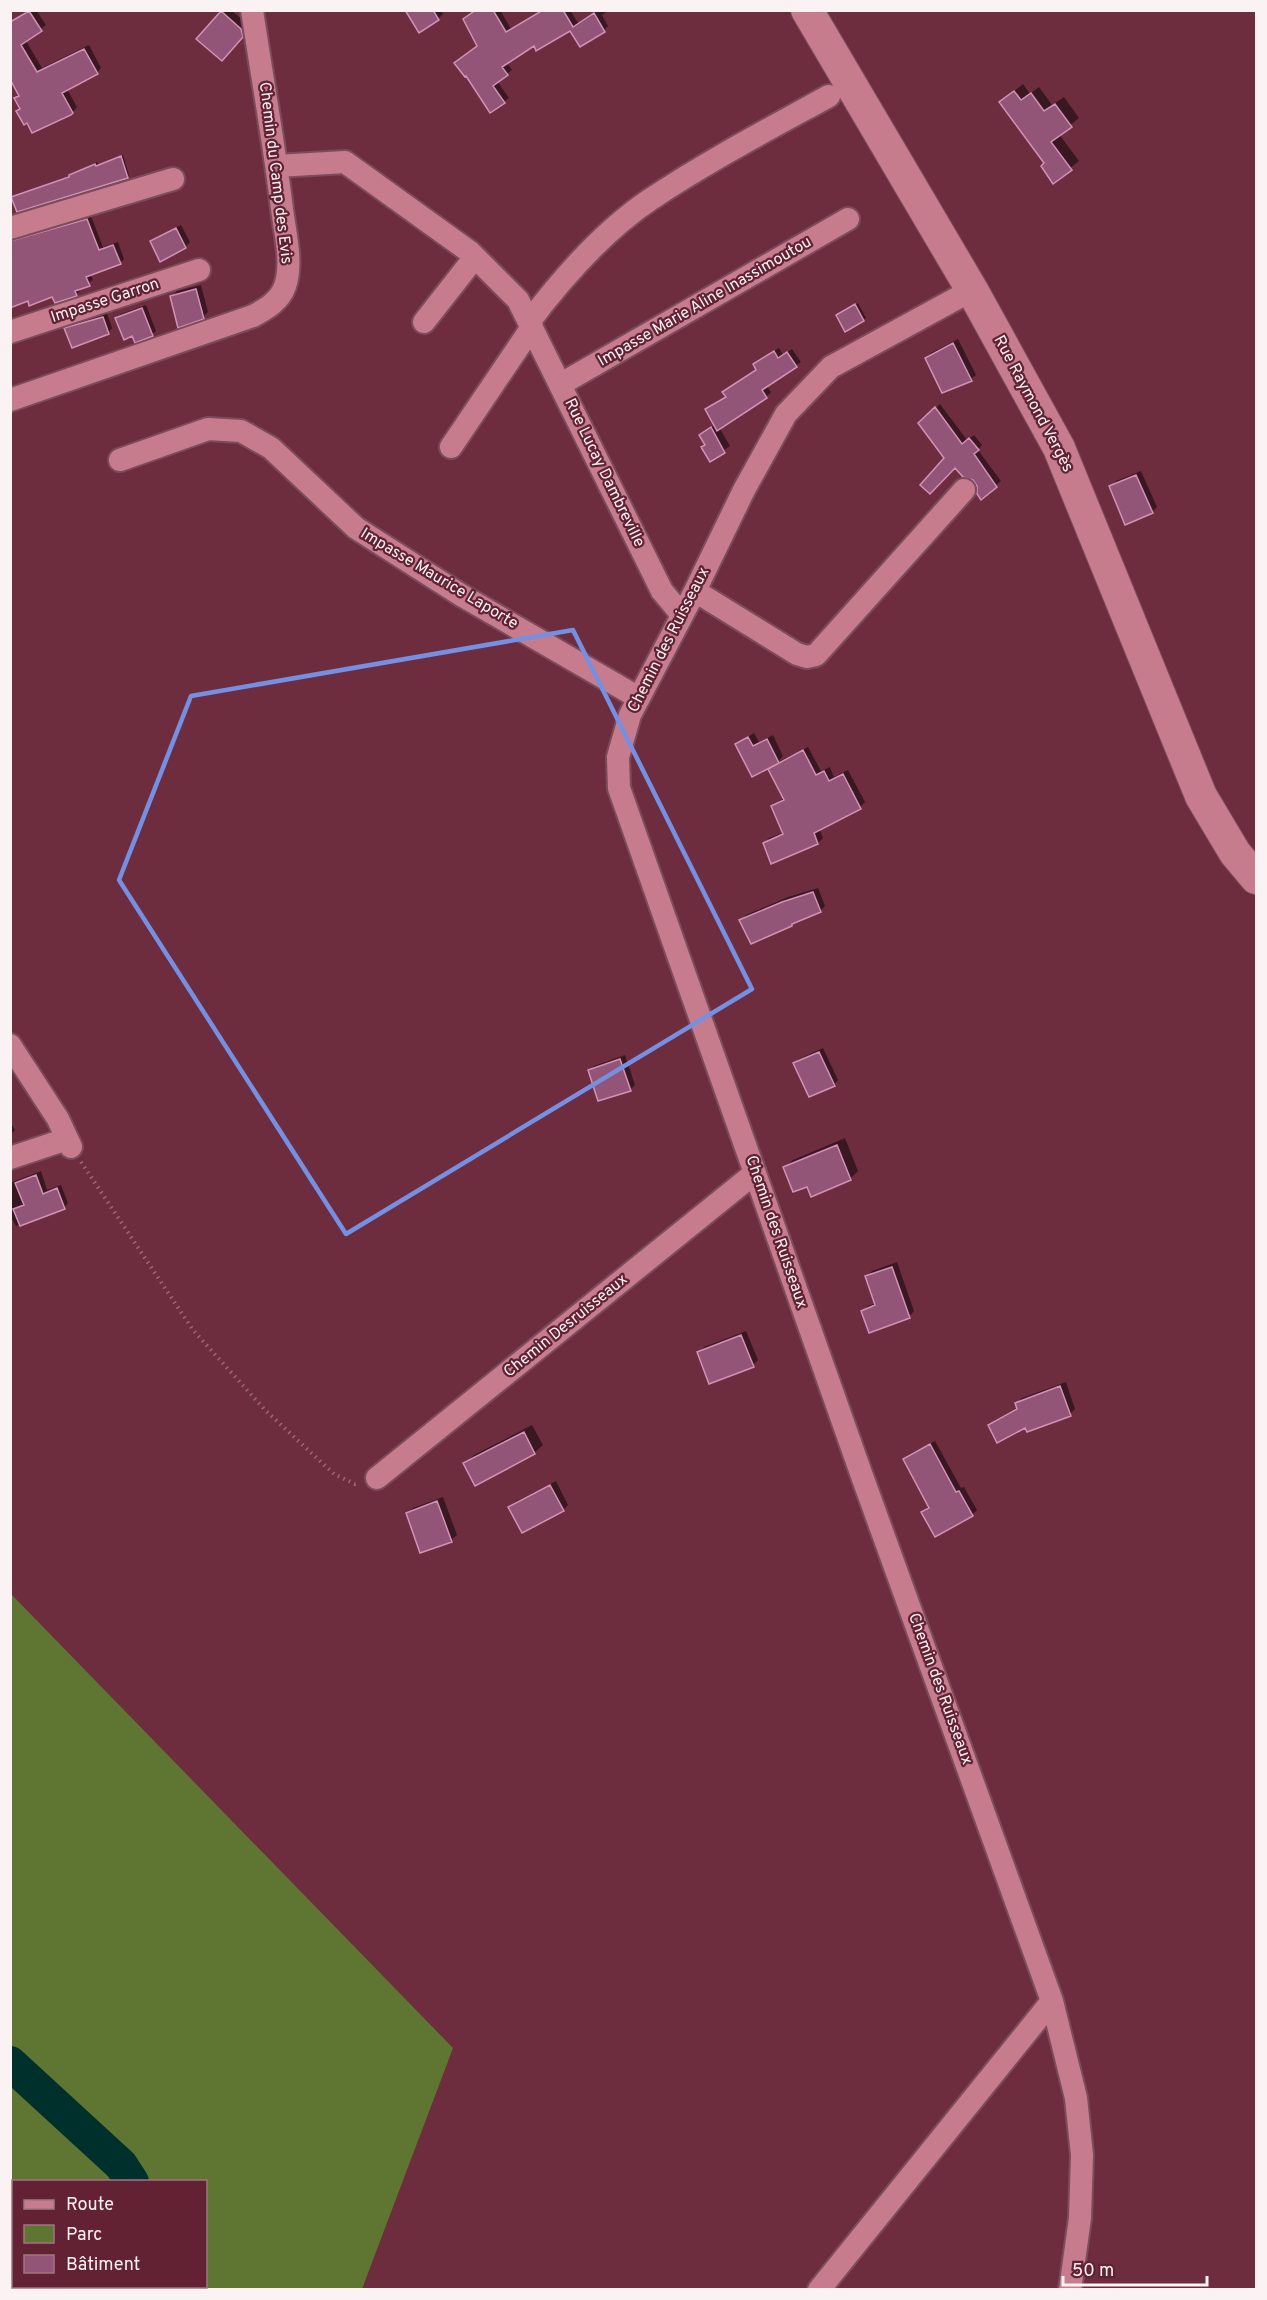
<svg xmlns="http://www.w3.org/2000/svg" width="1267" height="2300" viewBox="0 0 1267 2300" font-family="Overpass,sans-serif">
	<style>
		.green { fill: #5e7631; fill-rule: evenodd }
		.shadow { fill: #0007 }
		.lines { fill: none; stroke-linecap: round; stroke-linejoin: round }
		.river { stroke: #00302b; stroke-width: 34 }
		.building { fill: #925477; stroke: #d491b6; stroke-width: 1.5 }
		.minor-casing { stroke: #7b4c5b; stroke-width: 26 }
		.secondary-casing { stroke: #7b4c5b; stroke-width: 34 }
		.path { stroke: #996975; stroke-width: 4; stroke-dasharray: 1.5 4.5; stroke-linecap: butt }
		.minor { stroke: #c67c8d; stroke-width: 22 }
		.secondary { stroke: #c67c8d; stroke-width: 32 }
		.marked { fill: none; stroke: #7590e3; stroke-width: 4.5; stroke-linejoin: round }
		.labels { text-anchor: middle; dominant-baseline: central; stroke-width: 4.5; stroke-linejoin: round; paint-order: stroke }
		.street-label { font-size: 16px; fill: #faf2f3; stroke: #622234 }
	</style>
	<rect width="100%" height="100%" fill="#6e2d3e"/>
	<path class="green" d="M11,1594L453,2048L362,2289H11ZM14,2182H206V2286H14Z"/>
	<path class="shadow" d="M29,10H36L46,25L26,41L42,68L89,45L101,68L97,73L67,89L77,107L71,114L21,108L16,99L20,95L10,22Z
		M224,10H231L246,23L247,31L221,59L199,39Z
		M412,10H441L443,14L438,19Z
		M475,10H500L511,29L542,10H570L578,23L599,10H609L602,15L608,26L604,30L571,29L534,44L507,63L512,70L497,81L509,98L491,111L479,45L465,19Z
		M1023,84L1030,94L1039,87L1052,105L1064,97L1079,118L1059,134L1079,161L1053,182L1046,163L1001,102Z
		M123,155L129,175L127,177L13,197L71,177L73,173L97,162L99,165Z
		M91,216L103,247L118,242L124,259L120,263L90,273L93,280L79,288L80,291L76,295H53L28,299L10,306V236L19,238Z
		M181,225L190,242L185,247L152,241L157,237Z
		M201,285L208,312L203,317L171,297L177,291Z
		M858,303L866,318L845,330L837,315Z
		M146,305L156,331L152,335L133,334L117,318L121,314Z
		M107,313L112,328L108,333L66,329L71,324Z
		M958,339L976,375L971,379L943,391L926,358L931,353Z
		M779,348L783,355L792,349L801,362L766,385L771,392L766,397L719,427L730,446L710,460L701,435L715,424L707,409L727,396L724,392L729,387L758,369L755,364L759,359Z
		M940,404L967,440L974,435L982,445L978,450L1001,481L981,498L974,479L946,458L920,423Z
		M1141,471L1157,507L1152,512L1111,487L1116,481Z
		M754,733L759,742L773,735L783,756L778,762L808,747L821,771L830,767L834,777L848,770L865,802L860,807L819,829L823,838L818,843H764L769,838L784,832L772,806L784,798L770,769L776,763L737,744Z
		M818,888L825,906L820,911L741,920L746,915L788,897Z
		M823,1048L838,1080L834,1085L795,1063L799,1059Z
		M625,1055L635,1085L630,1090L589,1071L594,1066Z
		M10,1122L15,1130L10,1135Z
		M845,1138L858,1171L850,1179L808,1185L785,1167L793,1160Z
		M41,1171L47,1190L61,1185L68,1203L64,1208L16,1226L10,1215V1183Z
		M897,1262L914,1311L909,1317L863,1311L868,1306L876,1303L867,1277L872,1271Z
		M746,1331L758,1360L753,1365L699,1352L704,1347Z
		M1066,1382L1075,1409L1070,1414L1026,1426L989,1425L995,1420L1018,1407L1017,1403L1022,1398Z
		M532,1425L543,1445L534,1453L465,1464L474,1455Z
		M935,1441L961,1488L964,1487L977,1510L972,1515L923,1512L930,1506L905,1459L910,1454Z
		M556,1481L568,1505L563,1510L510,1507L515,1502Z
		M443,1497L457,1535L451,1540L407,1513L413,1508Z"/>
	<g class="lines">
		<path class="river" d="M10,2063L121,2165L132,2182
			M163,2290V2286"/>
	</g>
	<path class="building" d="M405,10H433L439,20L419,33Z
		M476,10H493L506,32L543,10H563L573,27L594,13L605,32L580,47L570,31L536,51L534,46L502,67L508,75L493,86L505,103L490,113L466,76L465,77L454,63L477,46L463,19Z
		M29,11L42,31L21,45L37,72L84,49L98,74L62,93L73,113L71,115L32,133L27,123L24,125L16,111L20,109L14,98L19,96L10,79V22Z
		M221,11L241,29L243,37L222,61L196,39Z
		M1014,91L1021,100L1031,93L1044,111L1055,104L1072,127L1051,142L1072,170L1053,184L1041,166L1044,163L999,102Z
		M121,156L128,178L17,212L11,197L69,177V175L95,164L96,166Z
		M87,219L99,250L113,245L121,264L86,277L90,286L75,291L77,296L55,303L52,297L29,306L28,301L10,308V241Z
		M176,228L186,248L160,262L150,241Z
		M196,289L204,319L178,328L170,296Z
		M855,304L864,321L845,332L836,315Z
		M142,308L153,336L135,343L132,336L124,340L115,318Z
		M103,317L109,334L72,348L64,328Z
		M953,343L972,381L942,393L925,358Z
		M774,351L778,358L787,352L797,367L762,390L767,398L717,431L705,409L726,397L722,392L756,370L753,364Z
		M935,407L962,444L969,438L979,450L974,454L997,487L981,500L977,494V486L973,480L963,477L955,468L930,494L920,485L944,458L918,423Z
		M711,427L725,453L710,462L701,447L705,445L699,435Z
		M1136,475L1153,513L1125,525L1109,486Z
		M748,737L753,746L767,739L779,763L752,777L735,744Z
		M803,750L816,775L824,771L829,781L843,774L861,809L814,833L818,844L771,864L763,843L783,834L771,806L784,800L768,769Z
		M813,892L821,912L792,924V926L751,944L739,920L782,902Z
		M819,1052L835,1086L809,1097L793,1063Z
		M620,1059L631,1091L598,1101L588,1070Z
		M837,1145L851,1180L811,1197L807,1187L793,1192L783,1167Z
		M36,1175L43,1194L57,1188L65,1209L20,1226L13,1209L24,1205L15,1183Z
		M892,1267L910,1318L869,1333L861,1311L875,1305L865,1276Z
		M741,1335L754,1367L709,1384L697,1352Z
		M1060,1386L1071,1416L1027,1432L1025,1428L997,1443L988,1425L1017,1409L1015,1403Z
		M524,1432L535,1454L475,1486L463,1463Z
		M930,1444L956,1492L959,1491L973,1516L935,1537L921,1512L929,1508L903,1459Z
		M550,1485L564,1511L522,1533L508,1507Z
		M437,1501L452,1542L420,1553L406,1513Z"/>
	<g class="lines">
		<g class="minor-casing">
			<path id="minor" d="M277,166L345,162L470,252L518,300L662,591L682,615
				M10,228L173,179
				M972,290L831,367L786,414L744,490L695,591L630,715L618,757L619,788L862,1476L1052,2001L1076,2098L1082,2155L1080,2218L1070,2290
				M424,322L475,257
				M529,322C563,277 603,231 651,199C708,161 769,129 829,96
				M10,332L199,270
				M561,384L848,219
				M10,400L253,316C266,309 280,301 285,286C293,263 285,233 282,209C274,143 262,77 252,10
				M451,447L532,327
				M120,460L208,429L241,431L271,448L356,528L461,595L639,698
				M695,591L797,654L807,657L816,655L964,490
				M10,1045L58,1119L71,1147
				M10,1158L67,1139
				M377,1478L755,1173
				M819,2290L1052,2001"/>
		</g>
		<g class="secondary-casing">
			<path id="secondary" d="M807,10L972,290L1059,448L1201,796L1235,853L1256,878"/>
		</g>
		<path class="path" d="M81,1162L193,1330L265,1410L334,1474L355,1484L359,1483"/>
		<use href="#minor" class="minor"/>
		<use href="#secondary" class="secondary"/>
	</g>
	<path class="marked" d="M573,630L752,989L346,1234L119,880L191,696Z"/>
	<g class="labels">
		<g class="street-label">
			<text transform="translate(275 173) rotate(83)">Chemin du Camp des Evis</text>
			<text transform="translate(105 301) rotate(-18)">Impasse Garron</text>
			<text transform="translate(705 302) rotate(-30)">Impasse Marie Aline Inassimoutou</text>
			<text transform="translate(1033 404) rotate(62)">Rue Raymond Vergès</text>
			<text transform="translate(604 473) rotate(64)">Rue Lucay Dambreville</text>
			<text transform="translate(439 579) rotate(31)">Impasse Maurice Laporte</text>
			<text transform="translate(669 640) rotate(-63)">Chemin des Ruisseaux</text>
			<text transform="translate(776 1232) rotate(71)">Chemin des Ruisseaux</text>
			<text transform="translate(566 1326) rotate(-39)">Chemin Desruisseaux</text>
			<text transform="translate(940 1689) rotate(70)">Chemin des Ruisseaux</text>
		</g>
	</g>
	<rect width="1267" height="2300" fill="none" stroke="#faf2f3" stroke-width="24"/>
	<rect x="12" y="2180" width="195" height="108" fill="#622234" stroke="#9f7580" stroke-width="1.5"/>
	<rect x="24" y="2200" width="30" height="9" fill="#c67c8d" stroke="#9f7580" stroke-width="1.5"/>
	<text x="66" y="2210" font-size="18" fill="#faf2f3">Route</text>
	<rect x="24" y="2225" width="30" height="18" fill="#5e7631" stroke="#9f7580" stroke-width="1.5"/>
	<text x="66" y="2240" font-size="18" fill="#faf2f3">Parc</text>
	<rect x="24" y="2255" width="30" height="18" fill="#925477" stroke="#9f7580" stroke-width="1.5"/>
	<text x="66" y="2270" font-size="18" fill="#faf2f3">Bâtiment</text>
	<path d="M1063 2276v9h144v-9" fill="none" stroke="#faf2f3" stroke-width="3"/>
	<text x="1072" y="2276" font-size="18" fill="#faf2f3" stroke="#622234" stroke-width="4.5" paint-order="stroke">50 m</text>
</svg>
